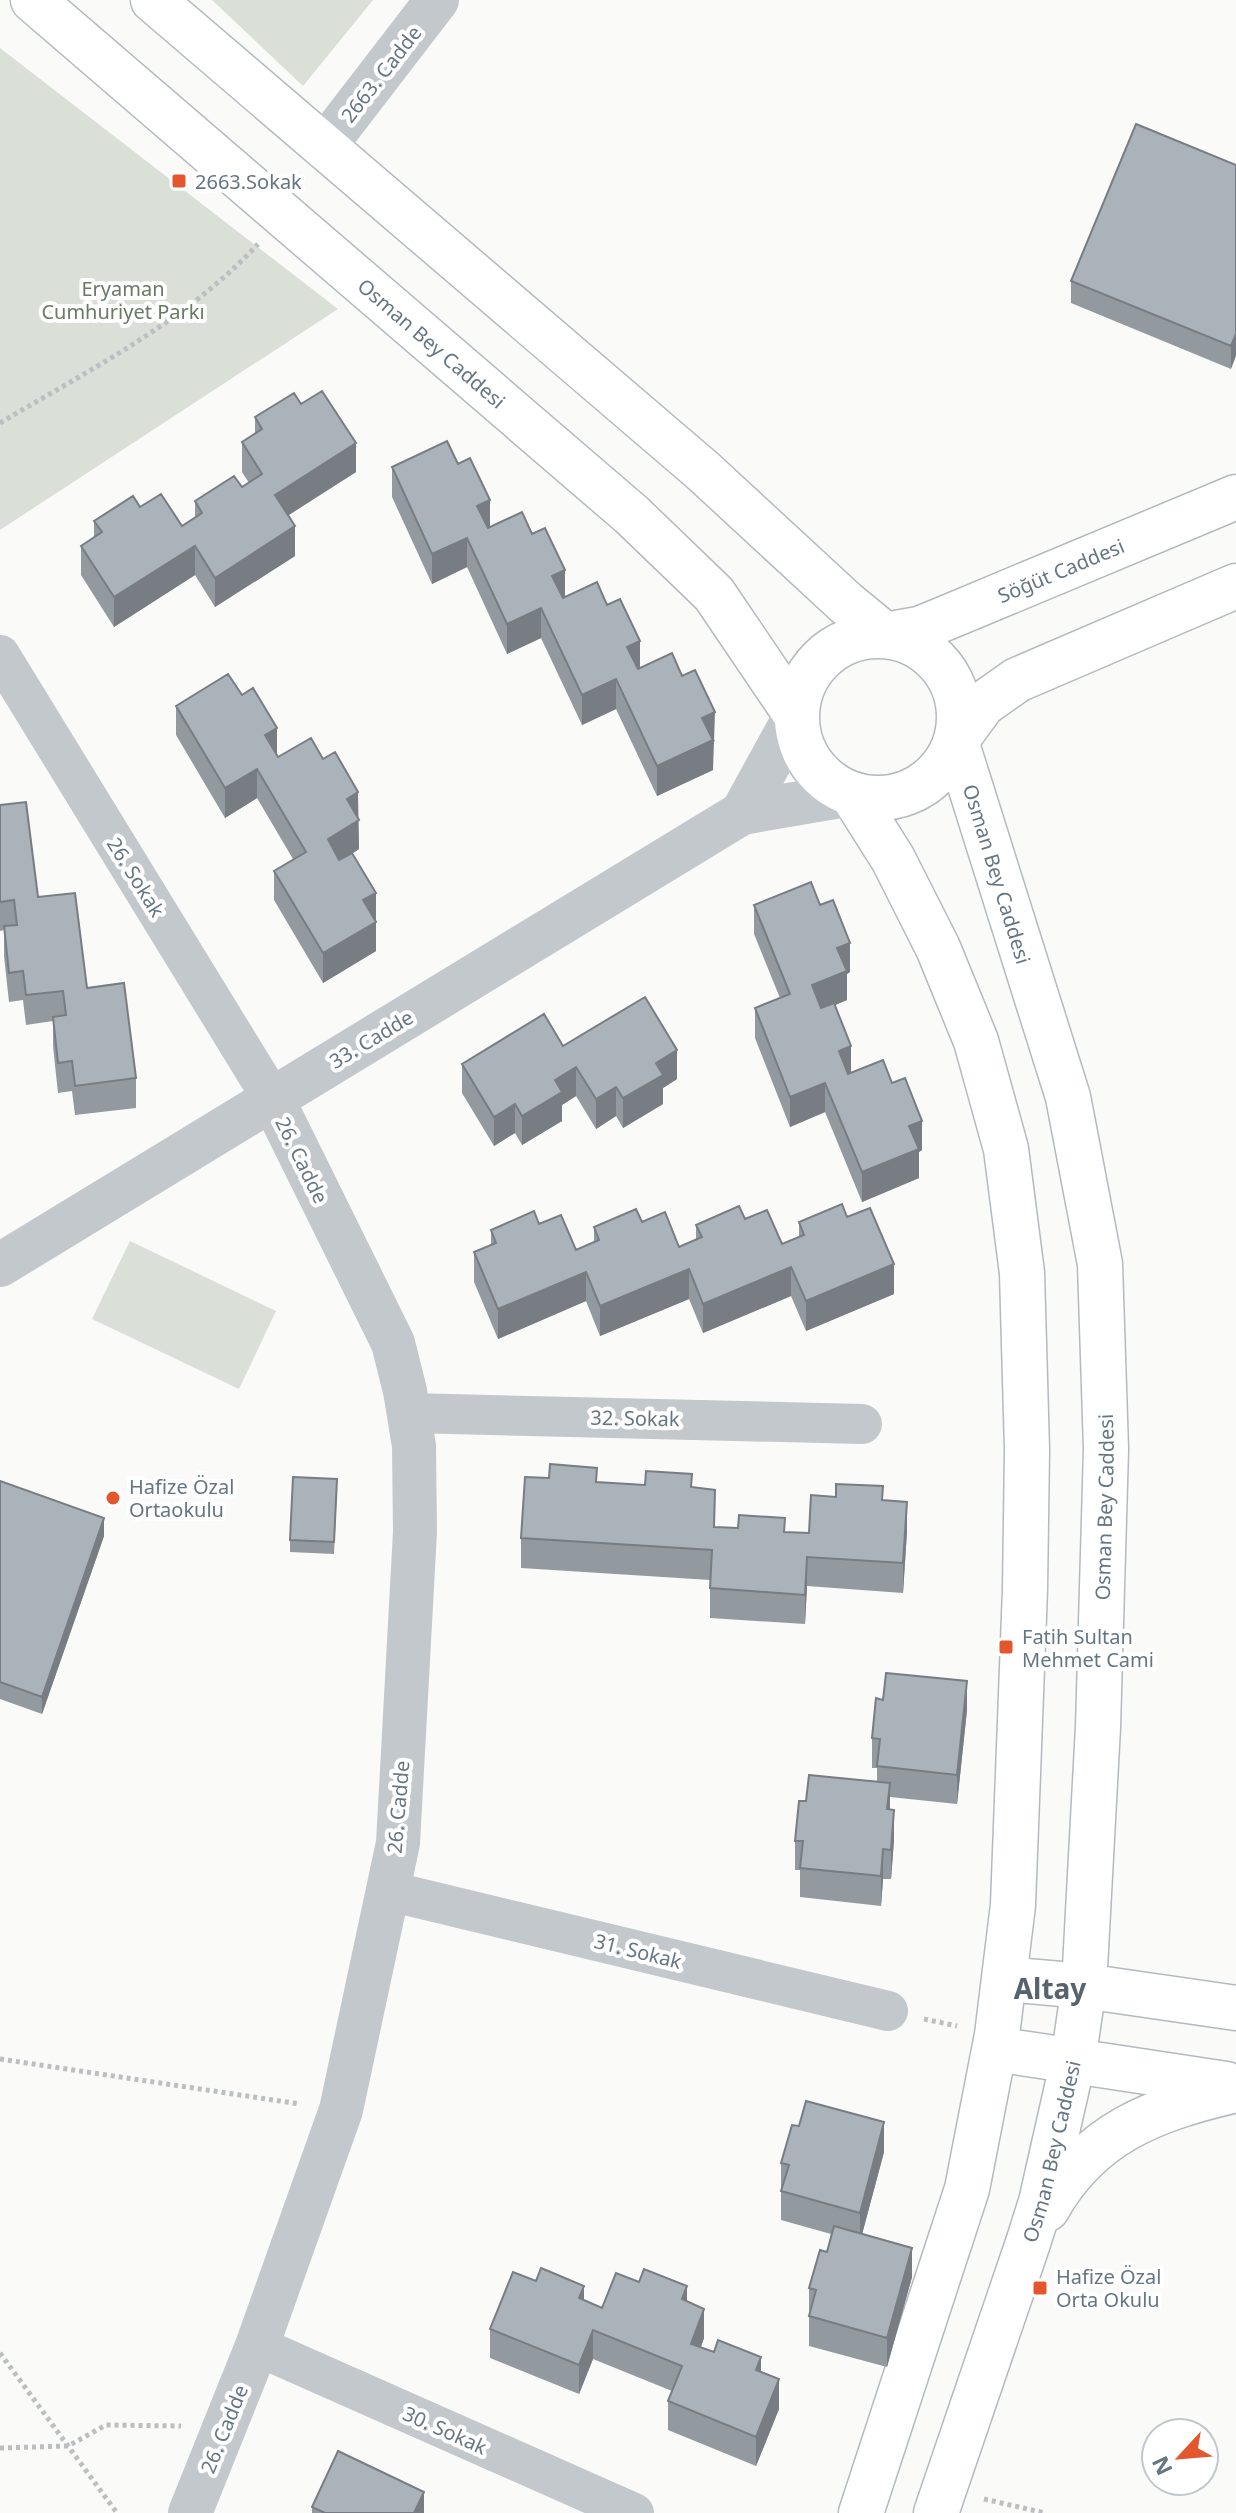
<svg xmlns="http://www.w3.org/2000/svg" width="1236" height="2513" viewBox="0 0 1236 2513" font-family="'Noto Sans',sans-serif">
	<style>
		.green { fill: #dadfd7 }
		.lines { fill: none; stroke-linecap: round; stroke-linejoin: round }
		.secondary-casing { stroke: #b3babf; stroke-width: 47 }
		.path { stroke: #bbbfc2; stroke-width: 5; stroke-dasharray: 4 4; stroke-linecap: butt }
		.minor { stroke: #c3c8cc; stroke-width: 40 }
		.tertiary { stroke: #c3c8cc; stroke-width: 44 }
		.secondary { stroke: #fff; stroke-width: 44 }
		.wall { fill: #929a9f }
		.shaded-wall { fill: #777d82 }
		.building { fill: #aab3b9; stroke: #777d82; stroke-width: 2 }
		.poi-dot { fill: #e4572e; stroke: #fff; stroke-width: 3 }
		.labels { text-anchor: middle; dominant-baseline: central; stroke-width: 8; stroke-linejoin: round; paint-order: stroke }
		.street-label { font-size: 20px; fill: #657683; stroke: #fff }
		.poi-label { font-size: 20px; fill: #657683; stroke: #fff; text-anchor: start }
		.park-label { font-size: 20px; fill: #687a64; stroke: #fff }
		.district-label { font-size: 28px; font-weight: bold; fill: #57646e; stroke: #fff }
	</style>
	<rect width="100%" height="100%" fill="#fafaf8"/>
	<path class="green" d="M212,0H373L303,86Z
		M0,48L338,309L0,530Z
		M130,1241L276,1311L239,1389L92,1319Z"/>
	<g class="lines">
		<g class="secondary-casing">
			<g id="secondary">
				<path id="s1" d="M33,0L632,515L714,594L796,715"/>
				<path d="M153,0L702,470L846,603L885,635"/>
				<path id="s2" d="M885,635L919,629L946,618L1236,497"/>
				<circle cx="878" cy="717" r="81"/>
				<path d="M956,741L983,704L1017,680L1236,586"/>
				<path d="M852,794L893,859L938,948L976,1041L1006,1149L1022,1273L1027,1450L1025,1589L1013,1905L997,2035L967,2189L861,2513"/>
				<path d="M1005,1979L1084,1986L1236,2008"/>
				<path d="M995,2049L1226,2084"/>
				<path d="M1047,2209C1090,2132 1155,2109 1236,2090"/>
				<path id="s3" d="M936,2513L1028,2243L1041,2202L1073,2061L1084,1986L1098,1727L1106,1449L1100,1264L1068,1097L956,741"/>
			</g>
		</g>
		<path class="path" d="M0,423C89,370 187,321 258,244
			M924,2019L957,2026
			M0,2059L300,2104
			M0,2353L117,2513
			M0,2448L68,2446L106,2425L181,2426
			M984,2499L1045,2513"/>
		<path class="minor" d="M0,655L273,1100
			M409,1413L862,1424
			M389,1891L888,2011
			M257,2346L634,2513"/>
		<path class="tertiary" d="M324,147L437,0
			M796,715L742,813L852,794
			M0,1265L742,813
			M190,2513L257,2346L341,2110L398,1843L415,1532L414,1446L405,1391L393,1343L273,1100"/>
		<use href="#secondary" class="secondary"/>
	</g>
	<path class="wall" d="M1236,165L1231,369L1071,303V281Z
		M301,404L356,472L288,515L295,556L215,607L195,575L114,627L81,575V546L94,537V521L140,507L182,526L195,517V501L242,487L249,483L242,472V442L255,434V417Z
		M458,464L490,527L532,534L565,597L607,605L640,668L682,676L715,741L713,742V770L657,796L616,709L582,725L541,638L507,654L467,567L432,584L392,497V467Z
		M176,706L277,755L358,819L359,849L352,854L376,893V951L323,983L274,900V871L293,859L257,798L225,818L176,735Z
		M0,805L38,897L136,1078V1108L75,1115L72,1091L58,1093L53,1046V1021L26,1025L23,1000L9,1002L4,956V930L0,931Z
		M754,905L850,972L847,974V1000L835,1005L851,1073L892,1083L922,1150L919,1152V1178L862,1202L825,1112L790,1127L755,1038V1008L780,998L754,934Z
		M563,1046L677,1079L663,1088V1104L623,1128L616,1116L596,1129L576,1096L562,1105V1121L522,1145L515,1133L494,1146L462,1093V1064Z
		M847,1217L894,1294L806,1331L791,1296L703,1333L689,1299L600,1336L586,1301L498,1339L474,1282V1252L491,1245V1230L539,1224L576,1250L594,1242V1227L642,1222L679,1247L696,1240V1225L745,1219L782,1244L799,1237V1222Z
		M0,1481L104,1536L42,1714L0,1699Z
		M597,1482L692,1487L715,1527L785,1532L809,1533L883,1500L907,1531L903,1593L807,1586L805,1624L710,1618V1580L521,1568V1538Z
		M337,1491L334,1554L290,1552V1540Z
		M967,1710L957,1804L890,1797V1810L894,1840L891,1879H883L881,1906L800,1897V1870H795V1841L806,1801L877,1781V1768H872V1738Z
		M884,2152L862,2234L912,2277L887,2367L809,2346V2288L827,2252L831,2234L781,2220V2163Z
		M584,2301L602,2308L687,2301L704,2338L701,2347L761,2372L779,2409L756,2466L668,2430V2401L672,2391L593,2359L579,2394L490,2358V2329Z
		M312,2507L424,2513H312Z"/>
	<path class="shaded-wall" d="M1236,334V356L1231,369V346Z
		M356,443V472L275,524V495Z
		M490,500V529L477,535V506Z
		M295,526V556L215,607V578Z
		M467,538V567L432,584V554Z
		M195,546V575L114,627V597Z
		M565,570V600L552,606V576Z
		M541,608V638L507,654V624Z
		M640,641V670L627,676V647Z
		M616,679V709L582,725V695Z
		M715,712L713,770L657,796V766L702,718Z
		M277,728V758L265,735Z
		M257,769V798L225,818V788Z
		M358,792L359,849L328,868V839L347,799Z
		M376,893V951L323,983V953L363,900Z
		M850,943V972L847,974V1000L812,1015V985L837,948Z
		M851,1046V1075L839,1080V1051Z
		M677,1050V1079L663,1088V1104L623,1128V1098L656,1063Z
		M576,1067V1096L562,1105V1121L522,1145V1116L555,1080Z
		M825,1083V1112L790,1127V1097Z
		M616,1087V1116L596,1129V1099Z
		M515,1104V1133L494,1146V1117Z
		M922,1121V1150L919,1152V1178L862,1202V1172L909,1126Z
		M894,1264V1294L806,1331V1301Z
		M791,1267V1296L703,1333V1304Z
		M689,1269V1299L600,1336V1306Z
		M586,1272V1301L498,1339V1309Z
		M907,1502V1531L903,1593V1563Z
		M104,1518V1536L42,1714V1697Z
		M807,1557V1586L805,1624V1595Z
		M967,1681V1710L957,1804V1775Z
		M890,1783V1812L887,1809Z
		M894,1810V1840L891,1879V1850Z
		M883,1849V1879L881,1906V1876Z
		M884,2122V2152L860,2242V2213Z
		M912,2248V2277L887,2367V2338Z
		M584,2286V2315L579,2298Z
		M687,2286V2316L682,2299Z
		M704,2309V2338L691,2373V2344Z
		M593,2330V2359L579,2394V2365Z
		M761,2357V2387L756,2370Z
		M779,2379V2409L756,2466V2437Z
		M424,2492V2513H414Z"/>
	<path class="building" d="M1136,124L1236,165V334L1231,346L1071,281Z
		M322,391L356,443L275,495L295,526L215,578L195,546L114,597L81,546L102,532L94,521L133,496L140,507L161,494L182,526L202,513L195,501L234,476L242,487L262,474L242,442L262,429L255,417L294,393L301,404Z
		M447,441L458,464L470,458L490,500L477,506L488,528L522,512L532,534L545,528L565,570L552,576L563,598L597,582L607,605L620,599L640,641L627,647L638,669L672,653L682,676L695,670L715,712L702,718L713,740L657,766L616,679L582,695L541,608L507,624L467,538L432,554L392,467Z
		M228,674L242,695L253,688L277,728L265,735L278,757L311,738L323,759L335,752L358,792L347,799L359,820L328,839L339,860L352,853L376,893L363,900L376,922L323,953L274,871L306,852L257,769L225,788L176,706Z
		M26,802L38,897L75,893L87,988L124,983L136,1078L75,1086L72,1061L58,1063L53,1017L66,1015L63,991L26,995L23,971L9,973L4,926L17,925L14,900L0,902V805Z
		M811,882L820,905L833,900L850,943L837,948L847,971L812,985L821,1008L834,1003L851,1046L839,1051L848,1074L883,1060L892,1083L905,1078L922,1121L909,1126L919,1149L862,1172L825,1083L790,1097L755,1008L790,994L754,905Z
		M645,997L677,1050L656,1063L663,1075L623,1098L616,1087L596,1099L576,1067L555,1080L562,1092L522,1116L515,1104L494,1117L462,1064L544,1014L563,1046Z
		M842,1204L847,1217L870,1208L894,1264L806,1301L791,1267L703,1304L689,1269L600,1306L586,1272L498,1309L474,1252L496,1243L491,1230L534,1211L539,1224L561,1215L576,1250L599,1240L594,1227L636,1209L642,1222L665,1212L679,1247L702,1237L696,1225L739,1206L745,1219L767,1210L782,1244L804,1235L799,1222Z
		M550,1464L597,1468L596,1482L645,1485L646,1471L692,1474L691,1487L715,1490L714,1527L738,1528L739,1515L785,1518L784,1532L809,1533L811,1495L836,1497V1484L883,1486L882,1500L907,1502L903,1563L807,1557L805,1595L710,1588L712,1550L521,1538L525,1477L549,1478Z
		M293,1477L337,1479L334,1542L290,1540Z
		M0,1481L104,1518L42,1697L0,1682Z
		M886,1673L967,1681L957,1775L877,1766L880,1739L872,1738L876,1698L883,1700Z
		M809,1775L890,1783L887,1809L894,1810L891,1850L883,1849L881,1876L800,1868L803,1841H795L799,1801H806Z
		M806,2101L884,2122L860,2213L781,2191L789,2165L781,2163L792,2125L799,2126Z
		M834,2226L912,2248L887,2338L809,2316L816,2290L809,2288L820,2250L827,2252Z
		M541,2268L584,2286L579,2298L602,2308L616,2273L639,2282L644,2269L687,2286L682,2299L704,2309L691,2344L714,2352L718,2340L761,2357L756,2370L779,2379L756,2437L668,2401L682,2366L593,2330L579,2365L490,2329L513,2272L536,2281Z
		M338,2451L424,2492L414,2513H325L312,2507Z"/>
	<g class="poi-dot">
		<rect x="171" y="173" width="16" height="16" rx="4"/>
		<circle cx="113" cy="1498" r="8"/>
		<rect x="998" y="1639" width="16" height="16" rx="4"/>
		<rect x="1032" y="2280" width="16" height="16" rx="4"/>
	</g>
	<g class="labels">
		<g class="street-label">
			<text transform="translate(381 74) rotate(-52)">2663. Cadde</text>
			<text stroke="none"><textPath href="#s1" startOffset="526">Osman Bey Caddesi</textPath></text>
			<text stroke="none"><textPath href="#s2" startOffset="188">Söğüt Caddesi</textPath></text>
			<text transform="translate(997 874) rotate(73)">Osman Bey Caddesi</text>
			<text transform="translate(136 877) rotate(58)">26. Sokak</text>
			<text transform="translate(371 1039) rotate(-31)">33. Cadde</text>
			<text transform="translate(302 1160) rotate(64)">26. Cadde</text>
			<text transform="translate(635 1418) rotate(1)">32. Sokak</text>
			<text stroke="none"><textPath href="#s3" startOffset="1028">Osman Bey Caddesi</textPath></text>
			<text transform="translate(398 1807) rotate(-85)">26. Cadde</text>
			<text transform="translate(638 1951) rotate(14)">31. Sokak</text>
			<text stroke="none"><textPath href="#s3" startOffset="380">Osman Bey Caddesi</textPath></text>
			<text transform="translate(224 2429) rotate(-68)">26. Cadde</text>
			<text transform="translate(445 2430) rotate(24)">30. Sokak</text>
		</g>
		<g class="poi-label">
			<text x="195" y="181">2663.Sokak</text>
			<text x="129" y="1486">Hafize Özal<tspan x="129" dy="23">Ortaokulu</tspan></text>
			<text x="1022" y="1636">Fatih Sultan<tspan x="1022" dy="23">Mehmet Cami</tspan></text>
			<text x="1056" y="2276">Hafize Özal<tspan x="1056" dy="23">Orta Okulu</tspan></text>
		</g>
		<g class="park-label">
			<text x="123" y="288">Eryaman<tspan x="123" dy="23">Cumhuriyet Parkı</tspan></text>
		</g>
		<g class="district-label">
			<text x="1050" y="1988">Altay</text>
		</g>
	</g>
	<g transform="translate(1180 2457) rotate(244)"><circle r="38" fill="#ffffff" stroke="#c1c8cd" stroke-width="2"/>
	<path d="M0-6L14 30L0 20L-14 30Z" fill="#e4572e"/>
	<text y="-12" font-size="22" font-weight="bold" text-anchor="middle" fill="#657683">N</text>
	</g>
</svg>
